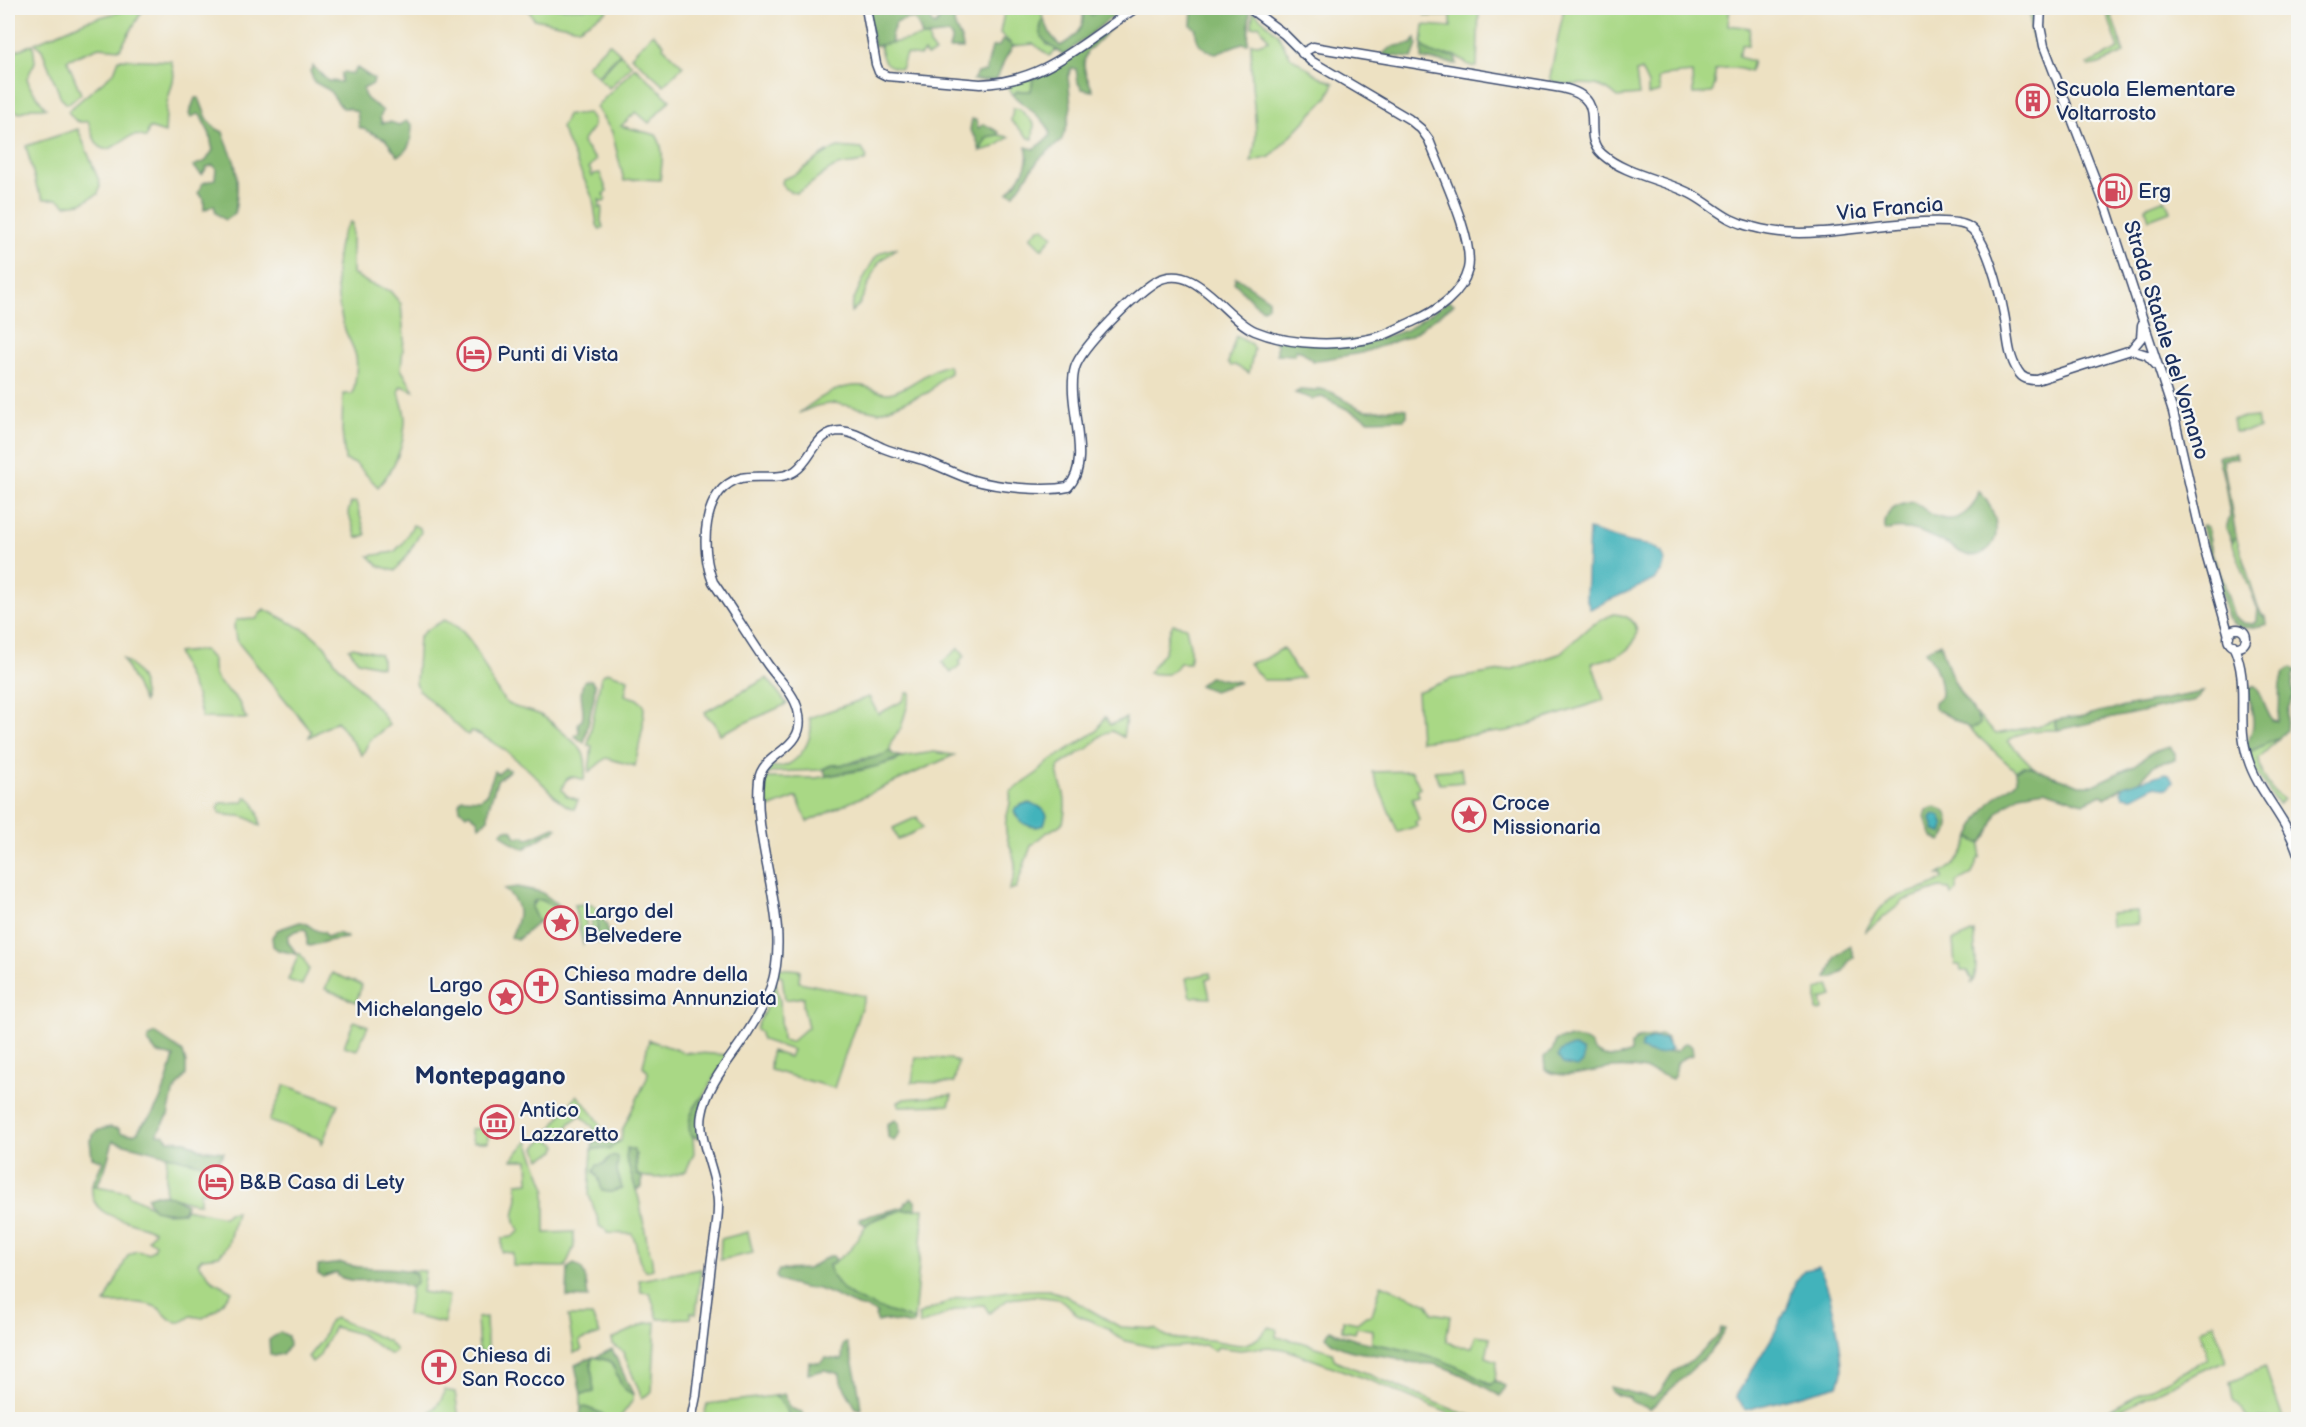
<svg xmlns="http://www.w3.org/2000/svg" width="2306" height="1427" viewBox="0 0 2306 1427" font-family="'Balsamiq Sans',sans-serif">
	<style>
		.green { fill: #a9d885; stroke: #628472; stroke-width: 1.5; fill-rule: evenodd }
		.forest { fill: #86b872; stroke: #507468; stroke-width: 1.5 }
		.water { fill: #43b3bb; stroke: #2f718c; stroke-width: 1.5 }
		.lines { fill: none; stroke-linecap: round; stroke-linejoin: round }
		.major-casing { stroke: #3a4a6d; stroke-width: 11 }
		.major { stroke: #fff; stroke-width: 8 }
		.labels { text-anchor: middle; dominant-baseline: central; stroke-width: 4.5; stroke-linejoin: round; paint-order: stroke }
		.poi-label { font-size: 21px; fill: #1b2f5e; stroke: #f6f6f2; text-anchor: start }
		.street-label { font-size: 21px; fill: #1b2f5e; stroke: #f6f6f2 }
		.quarter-label { font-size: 24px; font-weight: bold; fill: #1b2f5e; stroke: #f6f6f2 }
	</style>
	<rect width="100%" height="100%" fill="#f6f6f2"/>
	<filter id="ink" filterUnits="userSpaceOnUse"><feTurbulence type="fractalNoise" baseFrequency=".0167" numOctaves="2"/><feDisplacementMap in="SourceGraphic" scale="12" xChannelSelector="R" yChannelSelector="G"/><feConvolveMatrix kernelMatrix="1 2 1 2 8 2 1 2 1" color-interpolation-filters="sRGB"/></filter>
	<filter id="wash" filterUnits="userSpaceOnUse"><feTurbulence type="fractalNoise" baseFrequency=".008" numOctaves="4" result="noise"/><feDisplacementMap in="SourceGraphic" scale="24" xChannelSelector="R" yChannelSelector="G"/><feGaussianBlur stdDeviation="1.35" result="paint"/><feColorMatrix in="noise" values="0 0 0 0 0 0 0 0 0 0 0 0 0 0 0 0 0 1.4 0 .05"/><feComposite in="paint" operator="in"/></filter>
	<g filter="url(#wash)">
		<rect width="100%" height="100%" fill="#ede1c2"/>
		<path class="green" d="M134,8H144L120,49L99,47L67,60L81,94L67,104L61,98L42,50L35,43L86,21Z
			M527,8H606L607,11L579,28L534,19Z
			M1005,8H1039L1043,17L1040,29L1047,45L1057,49L1049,56L1034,44L1013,46L1000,33Z
			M1424,8H1479L1477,67C1467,67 1464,60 1456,56C1443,51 1436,63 1422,44L1424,25L1451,27V16H1425Z
			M1564,8H1730L1728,25L1750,28L1748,46L1742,44L1738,57L1753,61L1750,72C1739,68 1725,66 1715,71V84L1712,93L1693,94L1692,73L1662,76L1658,79L1660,92L1648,95V85L1641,70L1636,72L1639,95L1617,97C1591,74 1578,91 1552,81L1550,77Z
			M2032,8H2038L2036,19L2039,46L2037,49L2031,33L2030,12H2033Z
			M2105,8H2109L2124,53L2099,64L2089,66L2088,64L2119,49Z
			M1253,11L1278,34L1285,48L1291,57L1319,76L1334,83L1327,98L1270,157L1251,162C1259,139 1255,119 1253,96C1251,78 1251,60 1251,43L1258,44L1269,40L1259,25L1252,27Z
			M653,33L664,44L663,47L683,66L664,85L631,56Z
			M922,37H929L930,46L935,53L927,56L924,52L920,56L906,54L901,69C884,66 882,61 880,45Z
			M609,43L620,53L597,76L586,66Z
			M33,44L35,62L27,78L30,87L46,108H31L19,113L8,106V54Z
			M620,54L632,65L609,88L598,78Z
			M119,59L171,61C177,76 172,84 168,99C165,109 166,122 165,133L149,128L146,138C119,123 105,182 88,121C78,124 73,120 68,111L114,72Z
			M635,67L670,100L649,123L636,112L621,126L656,135C665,148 662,164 660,180L639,179L624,181L612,132L596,107Z
			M1033,78L1031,91H1017L1013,95L1006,84Z
			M1013,108L1020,109L1034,124L1033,139L1029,138L1011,121Z
			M588,113C601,128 587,131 582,143L596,160L589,168L591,171L590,174L592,177L594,174L600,173L607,191L604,194L606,199L604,202L599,200L600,204L598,208L602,207L601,221L603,227L600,230L597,225L593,199L561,128L567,115Z
			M78,129L99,181L100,186L98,194L81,203L66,205L58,199H44L37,188L26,146Z
			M998,135L1009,137L995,147L980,151L987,137Z
			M838,147L862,149L867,157L866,160C856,166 844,162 833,168C820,175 810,187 796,193C789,193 785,189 782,183L783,179C803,174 818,154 838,147Z
			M2165,199L2170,211L2149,219L2145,207Z
			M350,222L352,223V273L368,283L390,291L401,304L404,338L401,369L414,391L401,386L399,390C400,400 406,411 405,422C404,446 394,469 378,487L356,464L345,460L342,431L343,394H353C355,383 358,368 356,357C354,346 347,337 344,327C336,299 329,245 350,222Z
			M1039,228H1044L1053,236L1042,249L1030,237Z
			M897,248L879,262L859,305L851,312C850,304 872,259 879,254C885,250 891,249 897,248Z
			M1236,336L1251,344L1254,349L1249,373L1235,365L1231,366L1228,363Z
			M947,365L950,368V373L942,378L929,392L879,412L835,403L816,406L799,413C816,400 838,384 862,386C871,387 879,394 889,393C910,389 927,370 947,365Z
			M2257,417L2259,429L2235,432L2233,419Z
			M356,502L366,535L357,538L348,512L351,503Z
			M413,525L420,528L421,532L407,556L395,571L379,566L369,556L394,552L403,543Z
			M2236,536L2258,607H2257L2232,542Z
			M264,609L309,632L325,646L336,663L381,712L389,725L370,740L362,755L337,721L309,737L311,731L236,640L234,626L236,620L256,619Z
			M1613,614C1639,615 1645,637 1624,652C1615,658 1602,660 1592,663L1604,700L1508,731L1420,741L1417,692L1452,679L1513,669L1559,654L1590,626Z
			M444,620C478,632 483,675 504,700C513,710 531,709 542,716C549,719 555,726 560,730C580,747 590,752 584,780C572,775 565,775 562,790L567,796L578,800L574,809C560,804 552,793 542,783C524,764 495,740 471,731L468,735L465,733L419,690L416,683L419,637L425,631Z
			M1173,624L1186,627L1190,646V663H1180C1169,677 1165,675 1148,673L1165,651L1168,635Z
			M353,647L379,654L382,660V667L358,661L349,649Z
			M959,648L965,656L959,661L961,664L951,673L942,662Z
			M1283,648L1295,668L1303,677L1288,680H1263L1249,663L1265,659Z
			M204,650L213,660C211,684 226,685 238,701C242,707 242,713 247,719L202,718L196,695L177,653Z
			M123,659C139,670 145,683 144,703Z
			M607,672L628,679L625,695L637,699L644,705L643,727L635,766L606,758L589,772L592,746L588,745L601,677Z
			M767,678L787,704L720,734L714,722L705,715V712Z
			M907,693H911L901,728L891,742L890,751L888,753L879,757L861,759L848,764L831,765L820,770L775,772L766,775L771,766C794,774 818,737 809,718L869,697L878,714L903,701Z
			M1978,716L1996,734L2042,725L2056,720L2055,725L2058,730C2040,730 2023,729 2008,741L2033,767L2024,766L2016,771L1969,728L1980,724Z
			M1105,717L1110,725L1126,718L1123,737L1112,731C1098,734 1098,741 1088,748C1079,754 1068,759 1059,766C1055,776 1062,784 1064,794C1066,804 1065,814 1063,823L1043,835L1031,846L1016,888L1009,890C1026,857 1002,847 1006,820C1008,809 1012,804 1010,792L1034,776L1050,761L1097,731ZM1030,803L1036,827L1023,823L1015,815L1020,805Z
			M2279,738L2259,758C2260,773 2270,791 2283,799L2278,805L2256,772L2249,752Z
			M934,752L954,755L807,822L797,797L769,808C767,799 762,787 767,778H816L863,770L895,761L902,757Z
			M1461,769L1463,782L1440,784L1434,771Z
			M1412,771L1420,788L1417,789L1419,796L1412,798L1419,820L1415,822L1417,826L1398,832L1372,772Z
			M245,797H248C256,804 260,815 260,826C254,821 248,817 240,816C232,815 227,817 219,812L218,807L221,803L244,802Z
			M917,817L923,828L898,840L893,828Z
			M1970,836L1974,841L1981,842L1980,858L1978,859L1972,874L1957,882V891L1951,895L1949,889L1940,888L1902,901L1899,905L1865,932C1871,921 1883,902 1895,897C1911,891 1929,890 1943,879V875H1939C1955,865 1965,855 1970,836Z
			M2296,857L2298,870V902L2292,871Z
			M538,899L547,902L559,910L538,922L531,907Z
			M584,904L592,905L598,910L596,937L599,943L591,938L592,922L589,916L585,915L587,931L583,944L574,905Z
			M2137,911L2138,924L2111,926L2110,913Z
			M1974,932C1974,947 1980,973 1971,984L1972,980L1967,971H1961L1960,965H1955L1953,941Z
			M300,953L309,969L302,985L288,980L298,956L295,954Z
			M777,968L800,970L799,982L865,996L834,1088L770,1070L771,1051L789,1057L792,1050L762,1040L759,1031L756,1029L772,994L775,979L780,1001L782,1040L791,1042L808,1027L803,1006L804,997L785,1000L782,976L776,974Z
			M332,973L362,985L356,1002L325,989Z
			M1210,973L1211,978L1206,980L1210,998L1190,997L1186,978Z
			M1829,985L1833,996L1821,999L1823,1010L1817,1011V990Z
			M354,1021L368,1026L357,1050L344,1046Z
			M649,1040L683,1052L728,1055L704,1095L694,1108L690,1134L693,1137L694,1153L686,1171C670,1178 654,1180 637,1175L636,1154L626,1158L639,1199L649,1252L651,1254L653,1269L646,1271C636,1261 639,1247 632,1234L607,1233L606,1230L599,1226V1222L589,1195L592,1150L594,1148L604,1149L621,1141L622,1131L647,1078L648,1072L643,1066ZM610,1157H617V1172L621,1183L611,1192L602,1191L599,1179L594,1171C600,1165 605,1164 610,1157Z
			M916,1057L950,1059L958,1062L954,1083L912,1082Z
			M285,1085L338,1104L322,1144L321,1139L269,1121Z
			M577,1095C588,1108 605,1123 603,1140L595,1141L593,1126L589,1124L581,1115L570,1123L561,1136L556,1134L551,1141L557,1145L556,1151L540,1159L536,1148Z
			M952,1095L949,1105L900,1106L897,1103L904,1099Z
			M488,1128V1142H473L470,1129Z
			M528,1141L547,1191H545V1233L574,1232V1247L565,1267L513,1266V1253L502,1252V1238L512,1237L520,1231C512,1221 514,1214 517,1203C519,1197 517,1189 517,1183L529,1182L528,1160H512V1159Z
			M167,1154C177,1159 197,1162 210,1166L207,1192H200V1203C186,1204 178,1196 165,1195Z
			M92,1185L128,1192V1195L165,1213L184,1212L186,1209L224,1217L228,1213L236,1212L228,1245L219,1256L202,1258L198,1263L213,1281L232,1291L216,1310L203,1318L191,1316C187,1319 182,1323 178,1322C169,1322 165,1312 158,1308C142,1300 122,1303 105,1303L128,1255L136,1251L148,1253L153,1250L155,1244L148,1239L154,1231C131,1218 88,1221 92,1185Z
			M924,1209L914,1320C885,1310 836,1301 829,1266L851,1249L868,1222L903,1210Z
			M748,1232L753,1253L720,1260L721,1239Z
			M701,1269L696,1314L691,1313L690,1318L658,1319L650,1293L641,1292L639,1280Z
			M409,1270L425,1271L422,1292L449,1296L444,1323L407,1315L411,1287L414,1286L416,1274Z
			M1381,1284L1428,1304L1433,1313L1450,1316L1446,1341L1455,1346L1472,1347L1476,1335L1490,1337L1486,1357L1497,1361L1495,1381L1491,1385C1453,1361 1415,1351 1372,1343V1330L1357,1327L1355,1333L1342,1331L1343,1320L1357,1323L1366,1316L1372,1315Z
			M1038,1290H1049L1064,1295L1120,1327L1156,1329C1171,1344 1191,1338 1210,1340C1222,1341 1234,1347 1246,1344C1257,1341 1262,1335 1268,1327L1277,1329L1276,1337L1301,1342L1332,1352L1334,1359L1339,1362L1456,1411L1482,1419H1462L1377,1383L1284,1349L1269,1347L1240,1350L1217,1347L1214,1351L1205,1345L1156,1348L1126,1341L1114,1335L1108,1328L1077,1315L1068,1305L1059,1299L1034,1296L1009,1299L989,1313L984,1305C960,1305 942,1317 920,1325L918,1315L957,1298L1009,1291Z
			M568,1316H592L600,1334L579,1341L582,1350L574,1353Z
			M486,1317L487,1344L490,1351L479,1352L477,1318Z
			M335,1318L388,1341L396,1350L393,1354H389L360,1334L334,1327L319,1356L312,1362L308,1357L321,1341L330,1320Z
			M656,1322L652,1392L642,1398L623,1352L613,1344L612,1339L647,1323Z
			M2214,1323L2226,1361L2209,1367L2113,1413L2103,1419H2097L2112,1408L2208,1359L2200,1330Z
			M593,1357L610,1361C618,1372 618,1389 633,1394V1400L619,1419L606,1420L598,1412L581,1408V1394L594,1392L591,1362Z
			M2265,1367L2283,1419H2248L2233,1400L2230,1382Z
			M444,1390L455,1392L459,1419H422C431,1410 443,1404 444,1390Z
			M774,1396L779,1399L792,1419L703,1420L707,1404Z"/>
		<path class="forest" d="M867,8H928L931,22L935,25L940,19L941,12L948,8H956C949,32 962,30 963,49H949L952,38L949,34L922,37C918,19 914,14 896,23L891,35L892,43L874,46Z
			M1082,8L1091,15L1103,8H1123L1064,55C1047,42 1035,42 1043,17L1051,35L1060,46C1075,38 1087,26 1082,8Z
			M1192,8H1250L1248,44L1242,43L1216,53C1202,50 1195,43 1196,29L1191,25Z
			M1114,25L1087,52C1080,66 1087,77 1093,91L1082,89L1078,83L1076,69L1071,68L1068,77L1071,106L1067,126L1061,141L1040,158L1014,194L1008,192C1019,180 1032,164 1026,147L1034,149C1038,145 1046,141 1049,137C1055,124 1021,104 1013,95L1017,91H1031L1033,78L1058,66Z
			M1416,38L1417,45L1412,58L1382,55C1391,45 1399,45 1412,44Z
			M1003,39L1013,46L1005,59L996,80H973L977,73L986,71L992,47L999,46Z
			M1422,44C1431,57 1441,55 1455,56L1457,64L1422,59Z
			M313,66L328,81L341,82V74L344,72L352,74L357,68L374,79L373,84L363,89C364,102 375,103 383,111L380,117L382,123L390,122L399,125L406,121L412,125C411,139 412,148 398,156L385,139L359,127L357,112L349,108H342L329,90L314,82L310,71Z
			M195,98H199C206,114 206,125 223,132C226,144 232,153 235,164C239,180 237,197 235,213L225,220L216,213L214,205L204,210V199L198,193L203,183L215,179L216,168L213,165L207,167L202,175L193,166L206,161L213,150C211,144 211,140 210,135C208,128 203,123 201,116L198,114L191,117L189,114Z
			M972,119L976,120L978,128L984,124L999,132L998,135L987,137L980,151L976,138L970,130Z
			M1236,277L1268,299V306L1263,309L1255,304L1234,282Z
			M1449,301L1454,304L1410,336L1361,353L1313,361L1303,352L1296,350L1295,355L1277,354V344L1274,341L1277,339L1373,341L1406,330Z
			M1317,389C1336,389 1350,407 1367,410C1381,412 1393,406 1407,409V416L1404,419L1369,420L1322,397L1313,399L1295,393L1300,390L1314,391Z
			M2236,453L2237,458L2223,460L2236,536L2232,542L2226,528L2230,516L2225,483L2218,456Z
			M1979,491C1989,502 1997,517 1996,532C1996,546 1981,559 1967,555C1962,554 1956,549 1951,546C1932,536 1907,523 1885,531C1883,511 1895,505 1913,502C1922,506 1928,514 1937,517C1958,525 1975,509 1979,491Z
			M2204,525L2208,528L2212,553L2223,580L2234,617L2244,623L2254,624L2257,620L2258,607L2262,615L2266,617L2267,624C2252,628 2238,632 2228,618L2202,526Z
			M1941,643C1945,660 1951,677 1960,692C1967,704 1976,711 1980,724L1976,727L1969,728L1934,708V702L1941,696C1941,679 1936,664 1925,651Z
			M2291,668L2296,671L2293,676L2292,685L2294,694L2288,709L2286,729L2279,738L2249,752L2246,743C2259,725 2251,710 2247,690L2255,686C2264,696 2265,710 2272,720L2277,721C2283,707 2275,688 2284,672Z
			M1209,677L1240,682L1213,691L1199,685Z
			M591,680L595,685L594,697L584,743L575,736L579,733L578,723L582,720C586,706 577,697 584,681Z
			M2203,692L2196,700L2058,730L2055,725L2056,720C2070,717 2084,718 2098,712Z
			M2170,747L2175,753V760L2155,764L2140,781L2124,786L2105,798L2102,794L2083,803L2045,790L2020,794L1997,813L1988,835L1983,842L1978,843L1970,836C1977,819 1988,803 2002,792C2008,787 2013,786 2017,780L2016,771L2024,766L2033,767L2039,771L2080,785H2093L2133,766L2152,752Z
			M890,751L894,755L902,757L878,766L826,776L824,770C830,763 838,766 847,764C857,762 883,756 890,751Z
			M505,768L510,770L497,781L489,806L488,819L479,826L478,820L469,813L466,815L460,809L459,803L462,798L480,799L486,795L495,771L498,774Z
			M1935,807L1946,811C1951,820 1950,835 1941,841L1932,837L1925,817L1927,810Z
			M554,827L557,828L555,831L544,836L524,849L512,843L501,833L506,829L512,830L516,837L525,836L528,839Z
			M517,887L541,892L564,909L559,910L542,900L534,901L531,907L538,922L517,940L511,937C520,917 523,904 504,889Z
			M598,910L607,926L609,946L597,941Z
			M300,922C310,922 311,932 324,932L327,937L337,933L346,936L347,938L328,941L310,946L307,945V933L305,929L295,931L288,936V942L296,953L295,954L278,950L273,946L272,937L277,930Z
			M1850,946L1854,957L1849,961L1844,972L1833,978H1827L1836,957Z
			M155,1033L183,1052L186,1063V1075L173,1093L168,1116L157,1134L164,1135L168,1140L186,1141L200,1149L224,1152L217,1164L210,1166L113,1141L105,1169L97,1186L92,1185L103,1161L92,1157L90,1140L96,1131L110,1127L119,1129L121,1133L133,1134L138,1132C141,1123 148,1121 153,1113C164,1096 168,1076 174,1057L157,1053L147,1041L150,1036Z
			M1661,1035L1667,1038L1668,1043L1665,1039L1661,1053L1677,1051L1684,1043L1689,1044L1692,1047L1693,1055C1667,1062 1682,1067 1672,1079C1653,1070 1632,1066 1611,1068C1589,1071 1567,1081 1545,1070L1544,1057L1553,1050L1556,1040C1566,1038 1580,1037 1589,1043C1593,1046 1592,1048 1595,1051C1605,1060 1620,1058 1631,1052V1045L1638,1038Z
			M704,1095L700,1139H698L690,1134C686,1118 694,1106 704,1095Z
			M896,1120L899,1123L900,1132L894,1141L888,1137L887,1124Z
			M593,1141H618L609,1150L602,1148L592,1150Z
			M627,1148L634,1150L637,1175L642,1177V1187L636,1190L626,1158Z
			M610,1157H618L617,1172L622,1188L611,1192L602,1191L599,1179L594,1171L597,1165L605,1164Z
			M156,1194L172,1196L186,1204L184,1212C167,1211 152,1217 147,1197Z
			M912,1198L916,1201V1209C901,1209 877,1215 866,1225L859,1221L860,1218L904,1207L905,1202Z
			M829,1256H833L836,1260L829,1265C836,1302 885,1309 914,1320L913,1325L885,1320L878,1322L875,1316L877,1314C871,1309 862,1308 855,1305C841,1299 830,1292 815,1288C808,1291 784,1283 777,1279L776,1276L779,1270L808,1269Z
			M342,1263C363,1272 398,1264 416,1274L417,1282L411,1287C403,1286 396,1280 389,1280C371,1279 354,1284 338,1276L337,1272L323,1277L318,1274V1266Z
			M574,1264C588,1269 586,1286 588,1298L567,1297L568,1268Z
			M1721,1328L1725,1329L1723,1334L1709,1353L1650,1409L1630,1401V1398L1617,1395L1610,1390V1387L1652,1398L1660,1392L1673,1372L1692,1361L1720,1333Z
			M1330,1330C1353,1342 1380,1344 1405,1350C1436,1356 1464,1368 1490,1385L1495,1381L1505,1386L1500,1396C1480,1384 1460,1372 1437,1365C1427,1362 1417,1365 1410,1363C1405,1361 1401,1359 1397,1358C1375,1353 1342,1355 1326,1337Z
			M280,1332L288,1336L289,1346L282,1354L274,1356L270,1354L269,1340Z
			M847,1343C854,1365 859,1386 861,1409L856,1408L841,1382L840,1374L825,1370L808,1374L809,1362L820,1363L826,1358L842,1360L843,1344Z
			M612,1349L633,1394C618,1389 618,1372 610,1361L596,1357Z
			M593,1357L591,1362L594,1392L581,1394L575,1365Z
			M784,1394L790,1408L802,1412L806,1419H792L779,1399L774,1396Z
			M585,1407L601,1413L607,1418L580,1419L581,1408Z"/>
		<path class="water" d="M1589,530L1628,542L1652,546L1662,553L1665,561L1662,571L1654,580L1590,609L1586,597Z
			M2165,773L2169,774L2173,782L2168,788L2154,786L2133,797L2123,796L2121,792L2124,786Z
			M1024,804C1034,803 1042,806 1047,815L1044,825C1032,830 1019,824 1014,811L1016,807Z
			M1934,815L1940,816L1944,826L1942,833L1935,831L1931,819Z
			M1653,1038L1665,1039L1671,1049C1662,1057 1649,1054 1640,1049L1643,1042Z
			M1575,1047L1583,1052V1063L1577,1067L1563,1064L1558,1057C1559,1048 1567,1048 1575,1047Z
			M1819,1267C1831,1289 1842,1346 1842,1371C1842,1376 1840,1380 1838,1385L1746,1410L1736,1396L1773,1336L1787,1308L1795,1282L1805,1270Z"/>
	</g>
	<g filter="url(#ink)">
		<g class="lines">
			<g class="major-casing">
				<path id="major" d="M866,8L876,64L879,72L887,76L980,84C1047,82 1083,41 1136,8
					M2041,8L2040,26L2044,46L2107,210L2173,412L2204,547L2229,636
					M1302,53L1313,47L1562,88C1613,99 1578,133 1602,154C1625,175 1666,180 1693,195C1716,208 1725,221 1753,227C1774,233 1799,234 1821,232C1851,231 1949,213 1969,227C1987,238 2000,293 2004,314C2008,333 2007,355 2018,371C2022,379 2029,380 2037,380L2131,350L2147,355L2159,368
					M2131,350L2141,338L2142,325
					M2228 638a9 9 0 1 1 18 0a9 9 0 1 1-18 0Z
					M2233,645C2251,684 2235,720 2248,759C2258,792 2287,818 2298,854
					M691,1420L696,1396C701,1352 706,1309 711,1265C713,1244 719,1223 718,1202C717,1173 697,1140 702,1114C707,1084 730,1060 746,1035C755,1021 765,1003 771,987C793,921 752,847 759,780C762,751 809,751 798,710C794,693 778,679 768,665C749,638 732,609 713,582C700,550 701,489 741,478C758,474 780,481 795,471C813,459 815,431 841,431C856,432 869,442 883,448C897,454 912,456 926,461C942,467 957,475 973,480C997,487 1044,492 1068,487C1094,461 1065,402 1075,368C1081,347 1136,294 1155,282C1195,259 1224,318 1255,331C1292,346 1342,347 1381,336C1392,332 1403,326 1414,321C1436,312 1462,294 1468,269C1475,240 1440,170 1429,140L1421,129L1409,119L1311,61L1284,34L1249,8"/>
			</g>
			<use href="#major" class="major"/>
		</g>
	</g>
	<defs>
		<g id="building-ring" transform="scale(1.725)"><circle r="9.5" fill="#f6f6f2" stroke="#d1495b" stroke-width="1.5"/><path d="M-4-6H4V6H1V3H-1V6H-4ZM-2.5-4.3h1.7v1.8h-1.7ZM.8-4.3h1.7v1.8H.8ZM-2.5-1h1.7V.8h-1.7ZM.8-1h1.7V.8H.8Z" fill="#d1495b"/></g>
		<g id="fuel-ring" transform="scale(1.725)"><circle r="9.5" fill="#f6f6f2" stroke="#d1495b" stroke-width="1.5"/><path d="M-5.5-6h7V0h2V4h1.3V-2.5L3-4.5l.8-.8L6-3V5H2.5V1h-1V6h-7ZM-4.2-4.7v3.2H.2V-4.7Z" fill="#d1495b"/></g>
		<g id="hotel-ring" transform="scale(1.725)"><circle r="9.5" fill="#f6f6f2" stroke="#d1495b" stroke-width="1.5"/><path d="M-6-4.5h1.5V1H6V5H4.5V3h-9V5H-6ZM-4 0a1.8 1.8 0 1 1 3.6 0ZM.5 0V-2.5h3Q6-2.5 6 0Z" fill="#d1495b"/></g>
		<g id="sight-ring" transform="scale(1.725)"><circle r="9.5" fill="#f6f6f2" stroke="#d1495b" stroke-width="1.5"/><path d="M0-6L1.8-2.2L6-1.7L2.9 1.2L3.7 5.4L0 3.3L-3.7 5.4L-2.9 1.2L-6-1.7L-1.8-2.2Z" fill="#d1495b"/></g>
		<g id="church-ring" transform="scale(1.725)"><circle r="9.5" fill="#f6f6f2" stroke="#d1495b" stroke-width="1.5"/><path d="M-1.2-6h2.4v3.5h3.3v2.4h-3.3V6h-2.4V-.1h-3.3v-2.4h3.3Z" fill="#d1495b"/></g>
		<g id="museum-ring" transform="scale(1.725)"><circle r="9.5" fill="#f6f6f2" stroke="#d1495b" stroke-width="1.5"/><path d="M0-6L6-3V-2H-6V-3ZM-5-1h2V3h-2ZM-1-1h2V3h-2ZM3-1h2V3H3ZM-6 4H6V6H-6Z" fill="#d1495b"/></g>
	</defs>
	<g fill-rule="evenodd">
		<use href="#building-ring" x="2033" y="101"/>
		<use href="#fuel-ring" x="2115" y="191"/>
		<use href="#hotel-ring" x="474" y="354"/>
		<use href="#sight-ring" x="1469" y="815"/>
		<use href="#sight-ring" x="561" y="923"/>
		<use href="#church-ring" x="541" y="986"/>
		<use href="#sight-ring" x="506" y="997"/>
		<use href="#museum-ring" x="497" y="1122"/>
		<use href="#hotel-ring" x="216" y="1182"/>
		<use href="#church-ring" x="439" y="1367"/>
	</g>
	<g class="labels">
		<g class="poi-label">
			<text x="2056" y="89">Scuola Elementare<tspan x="2056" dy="24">Voltarrosto</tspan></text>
			<text x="2138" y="191">Erg</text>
			<text x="497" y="354">Punti di Vista</text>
			<text x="1492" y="803">Croce<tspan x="1492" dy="24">Missionaria</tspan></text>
			<text x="584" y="911">Largo del<tspan x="584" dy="24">Belvedere</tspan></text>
			<text x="564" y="974">Chiesa madre della<tspan x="564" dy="24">Santissima Annunziata</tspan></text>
			<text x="483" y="985" text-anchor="end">Largo<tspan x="483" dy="24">Michelangelo</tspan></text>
			<text x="520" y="1110">Antico<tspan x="520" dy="24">Lazzaretto</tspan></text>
			<text x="239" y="1182">B&amp;B Casa di Lety</text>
			<text x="462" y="1355">Chiesa di<tspan x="462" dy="24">San Rocco</tspan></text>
		</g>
		<g class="street-label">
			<text transform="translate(1890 209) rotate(-5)">Via Francia</text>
			<text transform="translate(2166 340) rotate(73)">Strada Statale del Vomano</text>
		</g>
		<g class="quarter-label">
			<text x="490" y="1076">Montepagano</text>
		</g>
	</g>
	<rect width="2306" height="1427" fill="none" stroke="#f6f6f2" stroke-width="30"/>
</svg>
